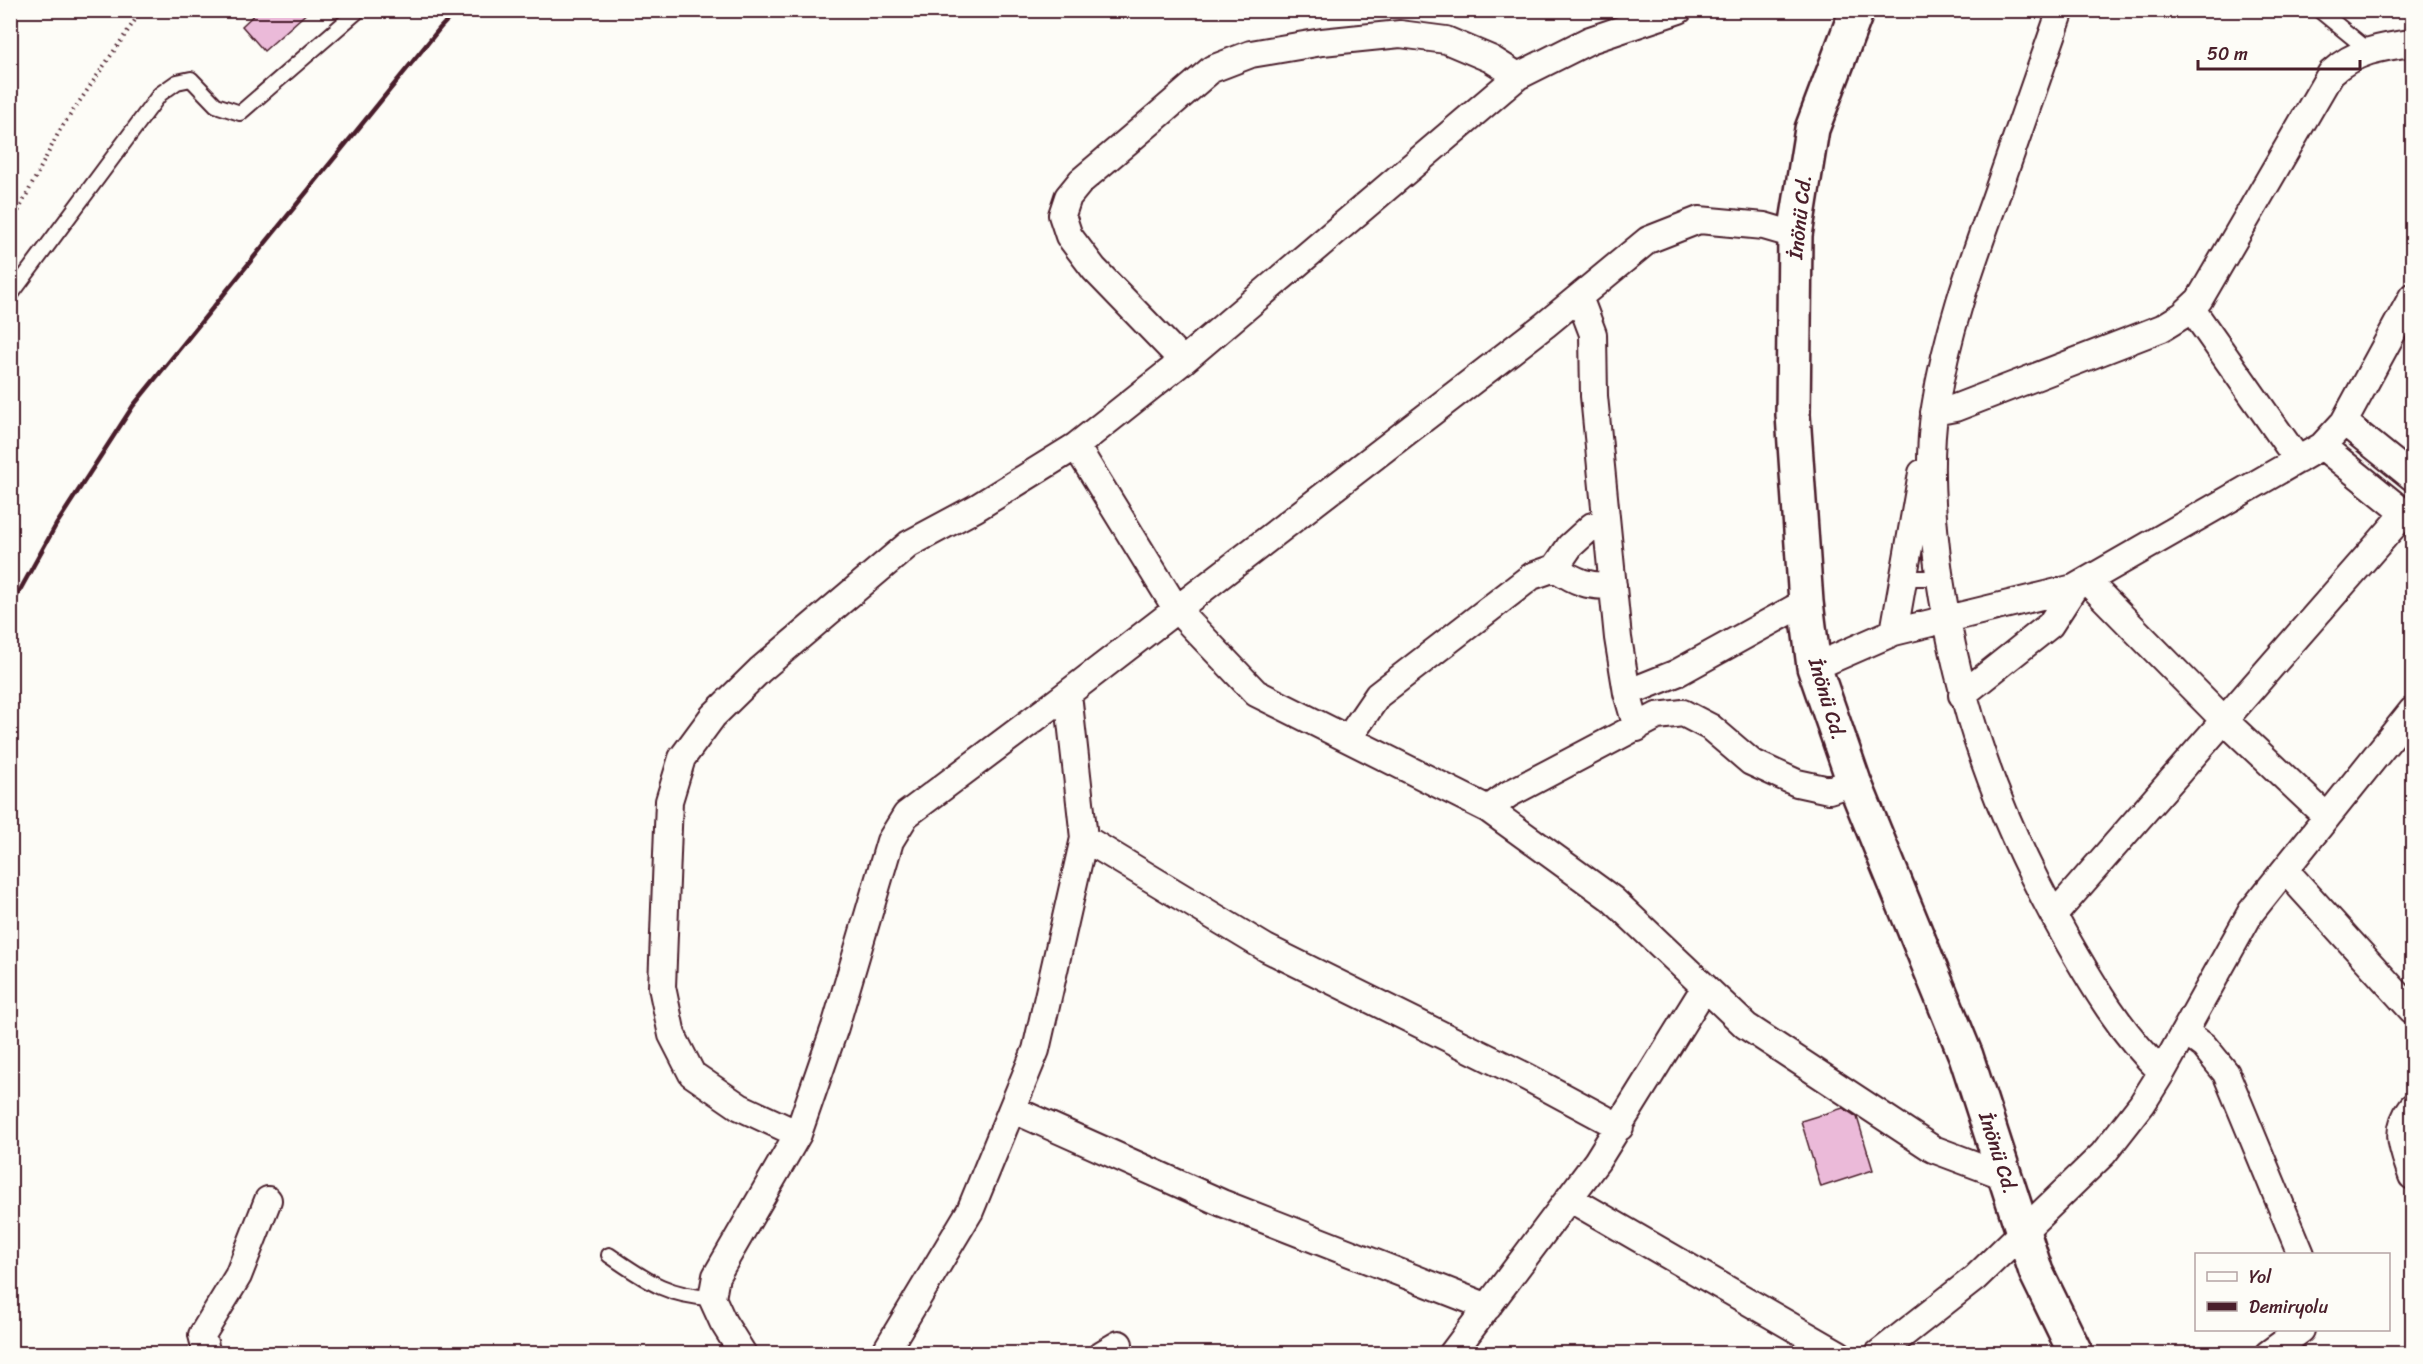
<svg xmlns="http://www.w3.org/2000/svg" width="2423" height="1364" viewBox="0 0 2423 1364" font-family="Sriracha,sans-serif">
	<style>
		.building { fill: #ebbad9; stroke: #4a1f2b; stroke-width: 1.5 }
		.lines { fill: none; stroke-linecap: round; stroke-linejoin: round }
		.lane-casing { stroke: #4a1f2b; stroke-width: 18 }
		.street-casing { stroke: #4a1f2b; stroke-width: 30 }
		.secondary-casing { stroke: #4a1f2b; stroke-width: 38 }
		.path { stroke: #4a1f2b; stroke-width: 4; stroke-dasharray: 1.5 4.5; stroke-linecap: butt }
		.lane { stroke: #fdfcf7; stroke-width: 14 }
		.street { stroke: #fdfcf7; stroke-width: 26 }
		.secondary { stroke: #fdfcf7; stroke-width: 33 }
		.rail { stroke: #4a1f2b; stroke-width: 4.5 }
		.labels { text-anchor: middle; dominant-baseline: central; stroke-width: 4.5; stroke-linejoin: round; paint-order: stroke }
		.street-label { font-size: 20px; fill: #4a1f2b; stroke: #fdfcf7 }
	</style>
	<rect width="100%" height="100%" fill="#fdfcf7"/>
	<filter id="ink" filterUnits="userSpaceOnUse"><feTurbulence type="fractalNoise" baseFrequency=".0167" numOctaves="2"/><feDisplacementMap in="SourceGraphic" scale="12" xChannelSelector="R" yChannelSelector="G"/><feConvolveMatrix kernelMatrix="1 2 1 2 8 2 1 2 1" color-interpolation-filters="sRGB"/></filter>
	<g filter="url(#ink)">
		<path class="building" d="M259,10H310L264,51L242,26Z
			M1843,1108L1857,1117L1873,1170L1821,1187L1801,1121Z"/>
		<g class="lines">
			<g class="lane-casing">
				<path id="lane" d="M2319,10L2368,50
					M10,296L160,94L177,82L191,79L216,105L240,113L359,10
					M1903,578H1940
					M609,1255C646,1280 666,1296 712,1298"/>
			</g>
			<g class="street-casing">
				<path id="street" d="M2061,10C2039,73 2017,136 1995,199C1970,268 1946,335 1935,408C1927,462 1932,519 1939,573C1959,710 1998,817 2066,938C2094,987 2121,1033 2162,1072
					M1579,297L1593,334L1594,396L1618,638L1627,693L1637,728
					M2191,308L2298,460
					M1183,361L1094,269L1069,236L1062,215L1068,197L1081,181L1154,119L1212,69L1251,54L1322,42L1400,34L1446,40L1491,59L1518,76
					M1934,412L1955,408L2162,328L2183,315L2199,300L2331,73C2355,51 2381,47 2412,43
					M2344,422L2412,477
					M1076,446L1177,610L1256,693L1488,809L1612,899L1746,1026L1933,1149L2005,1176
					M2322,446L2412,519
					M1555,568C1575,581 1589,588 1613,585
					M2087,581L2224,720L2327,817
					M1894,632L1922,473
					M1814,667L1894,632L2074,588L2322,446L2344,422L2412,297
					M1627,693L1677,673L1806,602
					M1962,695L2050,625L2074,588
					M1348,739L1378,695L1532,576L1555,568L1570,546L1592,526L1605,524
					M1488,809L1509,794L1657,716L1683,713L1710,727L1751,762L1797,783L1829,790L1854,782
					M1084,838L1266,948L1527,1077L1620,1127
					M2285,870L2412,1010
					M2054,915L2405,513
					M2185,1032L2204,1046L2226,1073L2301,1254
					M2412,1107C2393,1131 2403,1149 2412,1176
					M1012,1109L1222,1203L1488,1307
					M798,1134L740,1107L692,1074L672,1035L662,987L669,801L682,758L713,716L760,670L909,544L976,508L1076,446L1183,361L1518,76L1590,40L1679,10
					M1569,1198L1839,1354
					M207,1354L202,1335L238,1276L268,1200
					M743,1354L723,1322L712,1298L716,1276L798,1134L835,1027L890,841L906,815L1054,704L1545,325L1648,240L1699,220L1764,226L1795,235
					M884,1354L970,1211L1036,1050L1084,838L1068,694
					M1102,1354L1119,1344
					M1452,1354L1597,1161L1705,987
					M1878,1354L1975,1278L2103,1154L2142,1104L2162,1072L2251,912L2412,711
					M2268,1354L2301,1330"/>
			</g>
			<g class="secondary-casing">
				<path id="secondary" d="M1857,10L1812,129L1795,235L1793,415L1806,602L1814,667L1854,782L1966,1056L2036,1272L2076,1354"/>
			</g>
			<path class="path" d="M10,227L60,130L142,10"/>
			<use href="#lane" class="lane"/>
			<use href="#street" class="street"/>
			<use href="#secondary" class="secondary"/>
			<path class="rail" d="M10,608L56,525L133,406L440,28L457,10"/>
		</g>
	</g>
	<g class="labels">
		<g class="street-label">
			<text transform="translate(1800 217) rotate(-84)">İnönü Cd.</text>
			<text transform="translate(1827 699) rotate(73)">İnönü Cd.</text>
			<text transform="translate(1998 1153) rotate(72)">İnönü Cd.</text>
		</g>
	</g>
	<rect width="2423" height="1364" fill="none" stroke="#fdfcf7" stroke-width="36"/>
	<rect x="18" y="18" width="2387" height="1328" fill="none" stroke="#4a1f2b" stroke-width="2" filter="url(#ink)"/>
	<rect x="2195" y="1253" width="195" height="78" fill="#fdfcf7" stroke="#b5a4a5" stroke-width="1.5"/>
	<rect x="2207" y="1272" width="30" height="9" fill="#fdfcf7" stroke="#b5a4a5" stroke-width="1.5"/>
	<text x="2249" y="1283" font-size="18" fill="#4a1f2b">Yol</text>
	<rect x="2207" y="1302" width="30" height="9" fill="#4a1f2b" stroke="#b5a4a5" stroke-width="1.5"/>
	<text x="2249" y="1313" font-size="18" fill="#4a1f2b">Demiryolu</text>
	<path d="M2198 60v9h162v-9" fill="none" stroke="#4a1f2b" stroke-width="3"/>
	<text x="2207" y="60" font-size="18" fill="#4a1f2b" stroke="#fdfcf7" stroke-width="4.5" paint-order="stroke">50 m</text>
</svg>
